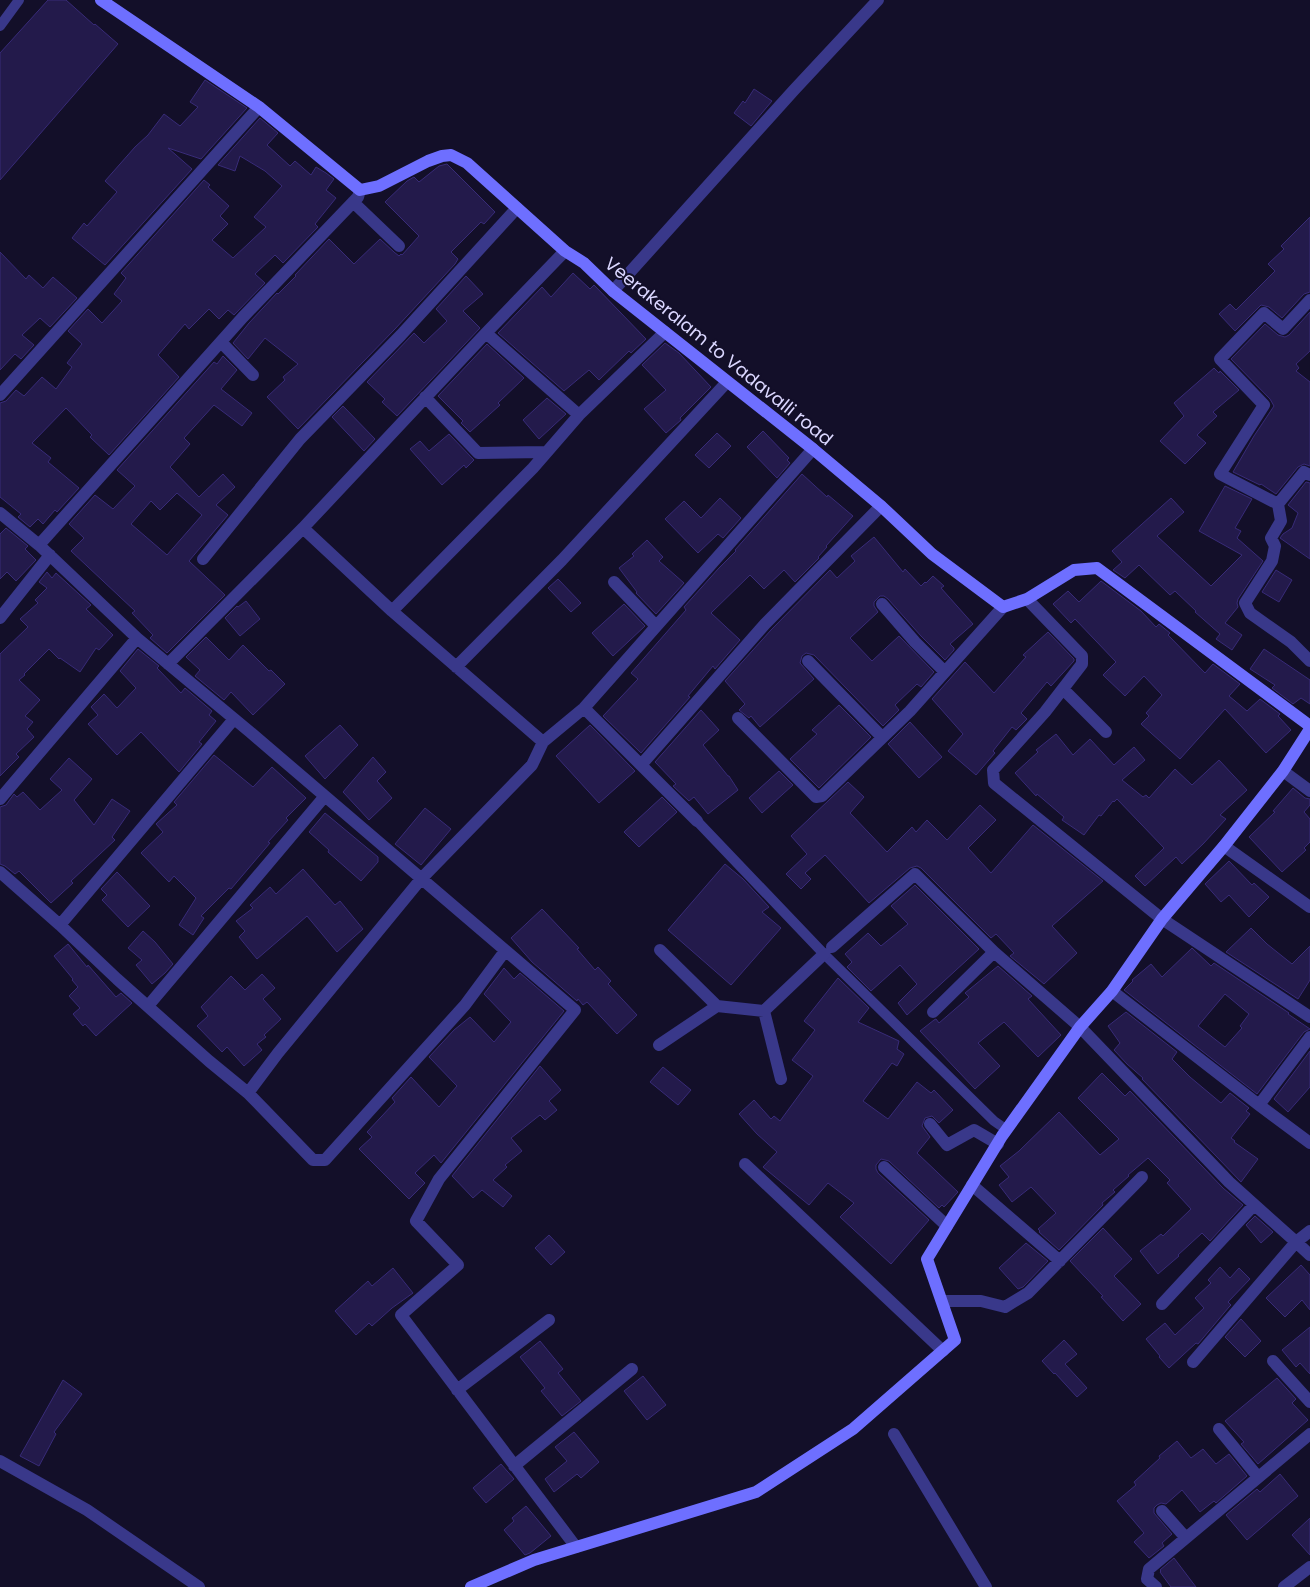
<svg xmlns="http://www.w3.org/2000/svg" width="1310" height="1587" viewBox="0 0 1310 1587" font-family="Poppins,sans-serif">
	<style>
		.building { fill: #231a4b; stroke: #382b78; fill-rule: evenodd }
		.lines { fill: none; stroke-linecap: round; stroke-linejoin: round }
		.lane { stroke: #39388a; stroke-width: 10 }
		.street { stroke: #39388a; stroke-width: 12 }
		.secondary { stroke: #6e6fff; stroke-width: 12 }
		.labels { text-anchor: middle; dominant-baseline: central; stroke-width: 4; stroke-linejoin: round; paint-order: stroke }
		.street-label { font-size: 18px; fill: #dbd7ff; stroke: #130f29 }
	</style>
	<rect width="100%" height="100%" fill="#130f29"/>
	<path class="building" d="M48,0H66L94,25L95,24L118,44L0,180V53Z
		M205,80L247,108L201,159L168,148L192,169L105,265L72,238L84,223L87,226L117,192L105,181L135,147L148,135L164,114L180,126L198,107L190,102Z
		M754,89L772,101L751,126L734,113L743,101L745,103Z
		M260,118L278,133L267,145L290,166L295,161L311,175L316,167L326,173L334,179L326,190L336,198L315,224L318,227L283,263L275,255L255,274L265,283L234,315L228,310L219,319L209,309L189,329L185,324L158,355L179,377L109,455L90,437L92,435L66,408L32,443L51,458L48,462L79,488L57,512L55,510L43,524L38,519L30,527L18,517L21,514L0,497V403L6,401L16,390L24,396L42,377L56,389L72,367L67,363L82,344L68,331L88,309L102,323L122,301L114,294L126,278L121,273L204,180L210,185L208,187L229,206L220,216L228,224L212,240L233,258L266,227L254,217L282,186L265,171L240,156L235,171L218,165Z
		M447,164L495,212L484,224L481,222L451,252L458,259L455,264L395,329L298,429L267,397L285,380L283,377L298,364L265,338L248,359L233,343L249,323L277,293L278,294L296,276L295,275L329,239L354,264L380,239L394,252L399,256L401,254L402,255L419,236L385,202L407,181L414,177L419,182L439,166Z
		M1310,217V292L1304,294L1282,318L1269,307L1261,305L1235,331L1219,314L1230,304L1236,310L1275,271L1268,264L1284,249L1281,246Z
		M0,252L26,279L29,275L43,288L53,277L77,298L50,327L40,318L22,335L34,345L21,359L15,354L0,370Z
		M573,273L590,289L594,285L646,339L631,353L629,351L599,380L589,370L564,391L498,333L542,287L551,297Z
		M466,276L483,294L463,311L480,328L397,416L382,402L385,399L367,382L414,333L424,343L447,321L436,309Z
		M1310,312V351L1296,364L1299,368L1296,371L1310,382V466L1304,464L1298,467L1276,494L1261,484L1260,485L1233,472L1254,436L1274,406L1270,399L1231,359L1265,324L1278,335L1285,337L1289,335Z
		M665,343L679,353L711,387L680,418L681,420L666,433L644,409L666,390L642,365Z
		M487,344L524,378L498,403L500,405L470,432L461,423L463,421L438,396Z
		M223,356L237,370L221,389L252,413L242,426L214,405L184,438L190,444L170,467L199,497L223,474L235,487L216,505L228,515L189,561L225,595L167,653L150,638L153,635L132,613L135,611L71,551L84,538L69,524L95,495L113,509L135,486L117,470L214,362L217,364ZM177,493L202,515L167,555L131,524L151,501L160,510Z
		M1214,368L1219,373L1220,371L1239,390L1213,412L1217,416L1197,435L1206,443L1185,464L1160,441L1184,416L1174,403Z
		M547,398L566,414L539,439L523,420Z
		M343,406L375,439L364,451L332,417Z
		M763,431L789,458L787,460L790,463L777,478L747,447Z
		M717,433L731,446L709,468L695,455Z
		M449,434L474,460L466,468L464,465L442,485L410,449L420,441L429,451Z
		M802,474L827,497L828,495L853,516L826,546L827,547L818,557L819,558L795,582L784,570L764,589L750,575L711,613L740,640L715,669L713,666L688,696L690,697L641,753L603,716L638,679L631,673L686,610L684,607L719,568L736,551L735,550Z
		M1306,482L1310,483V559L1280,538L1283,534L1292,528L1298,513L1288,505Z
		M1225,486L1252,499L1235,528L1241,531L1237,538L1263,561L1238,599L1237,603L1238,607L1225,623L1242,635L1232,650L1216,639L1220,634L1195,612L1196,611L1175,591L1170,595L1139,565L1125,578L1113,570L1122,562L1112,551L1171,498L1184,512L1157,536L1211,586L1242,555L1199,531Z
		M720,498L741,518L723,538L718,534L698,553L665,519L684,501L701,518Z
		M6,528L28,546L25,549L36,560L16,581L7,572L0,579V534Z
		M874,537L903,572L905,569L921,586L925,582L926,583L933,576L944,586L941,588L973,624L950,644L954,648V650L945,660L921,636L888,599L884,596H880L874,602V606L878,612L850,638L872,661L899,636L934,672L921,687L917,684L895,705L899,710L883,726L814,655L806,653L802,656L800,663L814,679L760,727L751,716L749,718L739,710L745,704L725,681L771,630L830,570L837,578L855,561L851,556Z
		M647,540L663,557L659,561L684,583L656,614L636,593L637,592L619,568L634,556L632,554Z
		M1276,570L1292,580L1279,602L1262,592Z
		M47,572L52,578L56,573L91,605L86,609L113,635L99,650L96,648L80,672L60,658L59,659L49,649L24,674L25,675L19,680L40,700L25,716L33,722L27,729L34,737L16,754L19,757L0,776V654L28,627L20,619L38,603L35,600L47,588L39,582Z
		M558,579L581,603L571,612L548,588Z
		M1101,581L1141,611L1156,627L1159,624L1170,633L1168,635L1205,673L1213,664L1240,684L1229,696L1247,711L1260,699L1280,714L1278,716L1291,730L1266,753L1225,709L1180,759L1141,724L1149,716L1146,713L1162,695L1144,676L1125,696L1103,675L1116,662L1075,619L1071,623L1053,604L1068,591L1079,602Z
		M246,601L260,619L240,636L225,618L237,606L238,607Z
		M624,604L645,626L613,656L592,633Z
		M1048,632L1074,659V661L1051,686L1047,682L1021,713L1027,719L1016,730L1012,727L993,751L995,753L976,775L948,751L963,734L932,699L965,662L994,693L1026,657L1023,655Z
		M206,637L229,660L243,645L269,671L271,670L285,684L253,715L231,692L224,700L195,676L200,670L186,657Z
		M138,649L159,666L157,668L181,693L185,688L212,711L209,715L216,721L199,742L202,744L179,772L141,732L117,755L88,724L98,715L91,707L104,694L117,708L136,688L120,671Z
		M1264,649L1310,680V704L1301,698L1293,704L1272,688L1275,685L1250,669Z
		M839,705L871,737L819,788L790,759L817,734L812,730Z
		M701,710L719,730L703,745L728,776H729L738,790L708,814L694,797L689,801L673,786L676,784L655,762Z
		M910,722L942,757L919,778L888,744Z
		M340,725L358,745L325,779L305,756Z
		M590,725L635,771L599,803L556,756Z
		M1056,734L1073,755L1090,739L1114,765L1134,747L1145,760L1122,780L1143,797L1146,795L1149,798L1175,769L1192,785L1219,760L1247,790L1220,815L1226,819L1203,844L1182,864L1176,857L1145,886L1135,876L1164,848L1117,799L1114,802L1113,801L1101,816L1099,815L1084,835L1062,820L1064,817L1037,794L1036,796L1015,773L1038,752L1036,750Z
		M214,755L253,787L272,767L306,798L286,818L288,820L268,842L270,843L231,889L229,888L201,916L204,918L193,935L179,925L196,898L174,876L169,882L141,853L163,832L156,824L177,805L174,802Z
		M373,757L386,772L377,781L392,798L369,820L343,792Z
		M69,758L92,779L74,800L94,825L112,799L130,811L112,837L115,840L71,881L73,883L51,903L19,871L15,874L5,866L0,864V807L6,805L14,794L17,797L23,792L40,810L62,790L50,779Z
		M779,771L793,785L762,813L749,798Z
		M848,782L864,797L850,813L887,852L912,827L916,832L927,820L947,840L980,805L996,820L968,848L991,873L1033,825L1103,881L1052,926L1077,953L1044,984L1010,956L1014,953L996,934L991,938L921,868L917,866L910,868L869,903L825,855L805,873L811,879L801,889L786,874L807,854L791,836Z
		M1293,788L1305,798L1310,799V805L1304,812L1310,819V842L1304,848L1306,850L1282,872L1249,837L1275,812L1273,811Z
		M662,797L677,812L639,847L624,832Z
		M425,808L451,829L421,865L395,844Z
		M325,813L378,857V862L361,881L328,852L329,850L309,832Z
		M1229,861L1252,885L1254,883L1269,897L1249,917L1229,895L1221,902L1205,884Z
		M725,864L743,879L769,907L762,912L781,928L731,985L668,930Z
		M303,869L335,905L340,901L363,929L337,952L307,916L257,959L239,937L245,931L236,921L253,908L250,905L270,887L276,894Z
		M117,872L150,906L128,927L102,900L107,895L101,889Z
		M915,885L979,949L907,1015L898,1003L917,984L900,965L871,991L847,967L852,962L845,954L868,933L881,946L908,924L891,906Z
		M542,909L579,948L577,949L595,970L598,967L611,981L608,984L637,1015L617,1034L587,1002L583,1005L578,999L577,1001L532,962L511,938Z
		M1251,928L1267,944L1292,964L1310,946V980L1298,999L1226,952Z
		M143,931L155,942L173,964L165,973L152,984L136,965L142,960L128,948Z
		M68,944L87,967L88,965L116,997L121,993L132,1003L96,1036L85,1024L83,1026L73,1014L80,1008L69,996L78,987L72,980L73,979L54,956Z
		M1192,948L1211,966L1214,963L1289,1013L1288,1014L1310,1029L1304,1032L1257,1094L1124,990L1133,981L1132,980L1151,964L1162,977ZM1225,994L1249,1014L1240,1026L1242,1028L1225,1047L1198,1026Z
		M998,966L1032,996L1028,999L1061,1035L1038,1057L1004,1022L978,1043L1000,1066L975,1089L920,1031L934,1020L936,1019L939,1023L969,997L965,993Z
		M504,968L514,979L520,973L564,1011L441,1163L434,1155L415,1173L425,1183L409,1199L359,1149L372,1137L367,1132L395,1102L392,1098L411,1077L439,1107L457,1086L429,1057L454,1030L470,1017L494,1042L511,1022L484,994Z
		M262,974L275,988L263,999L281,1019L264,1035L266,1037L257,1044L262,1050L244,1066L227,1047L222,1052L197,1026L208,1016L201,1007L231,976L245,990Z
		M838,978L869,1008L858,1022L899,1041L897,1049L904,1054L897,1066L892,1063L863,1101L888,1119L917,1082L931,1093L934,1090L953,1110L939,1123L932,1116L925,1118L922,1126L930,1137L917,1153L958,1192L944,1207L942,1205L939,1208L889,1161L881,1159L876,1165V1169L878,1173L929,1220L891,1264L840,1217L854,1203L828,1183L809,1205L763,1167L777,1152L757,1134L739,1114L754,1100L771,1119L774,1116L780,1121L813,1076L792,1060L815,1030L804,1021Z
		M1126,1012L1177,1052L1172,1059L1190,1077L1221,1103L1230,1093L1249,1108L1246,1111L1250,1114L1231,1138L1235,1141L1234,1142L1258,1159L1241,1182L1142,1079L1143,1078L1127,1064L1114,1050L1120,1043L1108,1026Z
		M1310,1051V1087L1288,1112L1274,1099Z
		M540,1066L561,1090L549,1101L557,1110L545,1120L540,1115L511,1138L522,1151L505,1165L507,1167L493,1180L512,1196L503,1207L482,1190L473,1198L452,1176Z
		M663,1067L691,1090L678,1105L650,1082Z
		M1102,1073L1125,1096L1130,1091L1223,1188L1243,1205L1210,1241L1202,1233L1178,1255L1179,1256L1158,1274L1140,1251L1161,1234L1163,1236L1191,1209L1167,1183L1170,1180L1148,1158L1128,1175L1129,1176L1113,1190L1115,1192L1102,1203L1103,1205L1059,1250L1039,1232L1040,1231L1038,1229L1056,1213L1031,1187L1012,1202L999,1185L1009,1177L1000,1166L1019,1151L1059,1112L1100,1155L1119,1139L1078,1098Z
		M1255,1216L1273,1232L1261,1243L1246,1225Z
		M1103,1228L1132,1259L1114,1276L1141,1304L1123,1321L1101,1297L1103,1296L1070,1261Z
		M549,1235L565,1252L551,1265L535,1248Z
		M1026,1243L1048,1261L1023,1287L1018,1289L999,1268Z
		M1301,1265L1310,1275V1310L1302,1300L1285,1317L1266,1298Z
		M1220,1267L1230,1278L1239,1268L1250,1279L1228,1302L1231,1305L1229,1307L1198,1344L1196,1343L1169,1368L1159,1357L1160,1356L1146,1339L1165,1323L1175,1335L1204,1308L1195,1298L1211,1283L1208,1280Z
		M393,1268L413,1293L392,1308L372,1326L369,1323L356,1335L335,1311L368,1281L372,1286Z
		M1241,1319L1261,1341L1245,1357L1225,1337Z
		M1310,1327V1374L1300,1363L1296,1367L1282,1350Z
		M1064,1340L1077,1354L1065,1364L1087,1388L1077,1397L1055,1373L1054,1374L1042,1361Z
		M540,1341L563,1369L558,1373L581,1401L562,1416L541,1391L545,1388L520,1357Z
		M643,1376L666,1405L647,1420L624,1391Z
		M1277,1378L1296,1399L1292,1403L1308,1420L1258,1464L1241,1444L1244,1442L1225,1421Z
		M63,1380L82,1394L54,1432L56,1434L39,1466L20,1456Z
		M574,1432L599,1462L581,1478L577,1474L554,1492L545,1479L567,1461L555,1447Z
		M1177,1441L1191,1458L1203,1449L1216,1464L1229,1454L1247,1476L1216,1503L1214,1501L1200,1512L1182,1490L1166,1504L1161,1503L1157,1505L1154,1508V1513L1172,1534L1162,1543L1164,1546L1149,1558L1134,1542L1144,1533L1117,1501L1136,1485L1134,1482L1160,1458L1159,1456Z
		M501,1464L514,1479L486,1503L473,1488Z
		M1280,1474L1298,1496L1247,1540L1226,1515L1257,1489L1260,1492Z
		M526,1506L551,1536L530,1553L525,1555L504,1530L514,1521L512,1518Z
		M1310,1518V1555L1292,1535Z
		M1174,1558L1196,1587H1171L1160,1572L1161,1571L1160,1570Z"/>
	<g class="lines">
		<path class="lane" d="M0,26L19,0
			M697,821L824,954L994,1121L1007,1130"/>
		<path class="street" d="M353,202L399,246
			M613,291L794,90L878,0
			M1310,300L1283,329L1264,313L1220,359L1264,405L1220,474L1278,504L1281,521L1271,538L1275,546L1272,561L1245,603L1250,613L1291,642L1310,661
			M486,333L579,415
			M221,342L253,375
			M0,395L259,107
			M425,397L478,453L546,452
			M1278,504L1304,472L1310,475
			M0,513L39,545L137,638L250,732L575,1010L439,1179L416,1221L458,1265L401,1315L576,1547
			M303,528L392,611L543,742
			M39,545L243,317L358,197L360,190
			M203,559L300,439L401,335L517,208
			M614,582L656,626
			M1027,599L1082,656V664L1045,712L993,770L994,783L1162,919L1310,1017
			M882,604L915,642L945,672
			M392,611L533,468L579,415L665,332
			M0,618L50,555
			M808,661L882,737
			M168,664L303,528L486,333L565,251
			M456,667L562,560L727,382
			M1063,689L1106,732
			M584,708L641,765
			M738,718L816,797L822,796L910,711L1003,607
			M1283,771L1310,791
			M0,799L137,638
			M697,821L641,765L765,624L881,506
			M1224,846L1310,907
			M0,872L60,925L117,979L209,1061L248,1093L313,1160H325L465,1005L505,951
			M60,925L234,719
			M832,947L915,874L994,952L1080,1027L1229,1182L1296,1242L1310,1231
			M660,950L717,1006L764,1011L824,954
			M1112,991L1259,1105L1310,1143
			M148,1006L325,796
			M764,1011L781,1079
			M933,1012L994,952
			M659,1045L717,1006
			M248,1093L278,1053L421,879L532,765L543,742L584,708L813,449
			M1259,1105L1310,1037
			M930,1124L947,1145L974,1130L998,1144
			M745,1164L943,1351
			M884,1167L947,1226
			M972,1185L1060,1261
			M942,1301H981L1005,1307L1028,1293L1142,1177
			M1162,1304L1254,1205
			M1273,1361L1310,1402
			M1193,1362L1296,1242L1310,1255
			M457,1390L549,1320
			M1219,1429L1258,1477
			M894,1434L986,1587
			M0,1461L87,1510L199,1587
			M514,1466L632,1369
			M1162,1511L1186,1538
			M1156,1587L1147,1579L1149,1569L1310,1434
			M1284,1587L1310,1567"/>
		<path class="secondary" d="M101,0L259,107L360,190L379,186L428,161L442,156L451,155L467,163L565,251L584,263L613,291L813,449L881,506L932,554L1003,607L1027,599L1074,570L1097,568L1310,726
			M471,1587L534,1560L756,1492L853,1429L955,1340L927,1259L1002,1136L1080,1027L1112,991L1162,919L1224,846L1283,771L1310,729"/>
	</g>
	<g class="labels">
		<g class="street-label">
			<text transform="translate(719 351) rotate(39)">Veerakeralam to Vadavalli road</text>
		</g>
	</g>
</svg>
